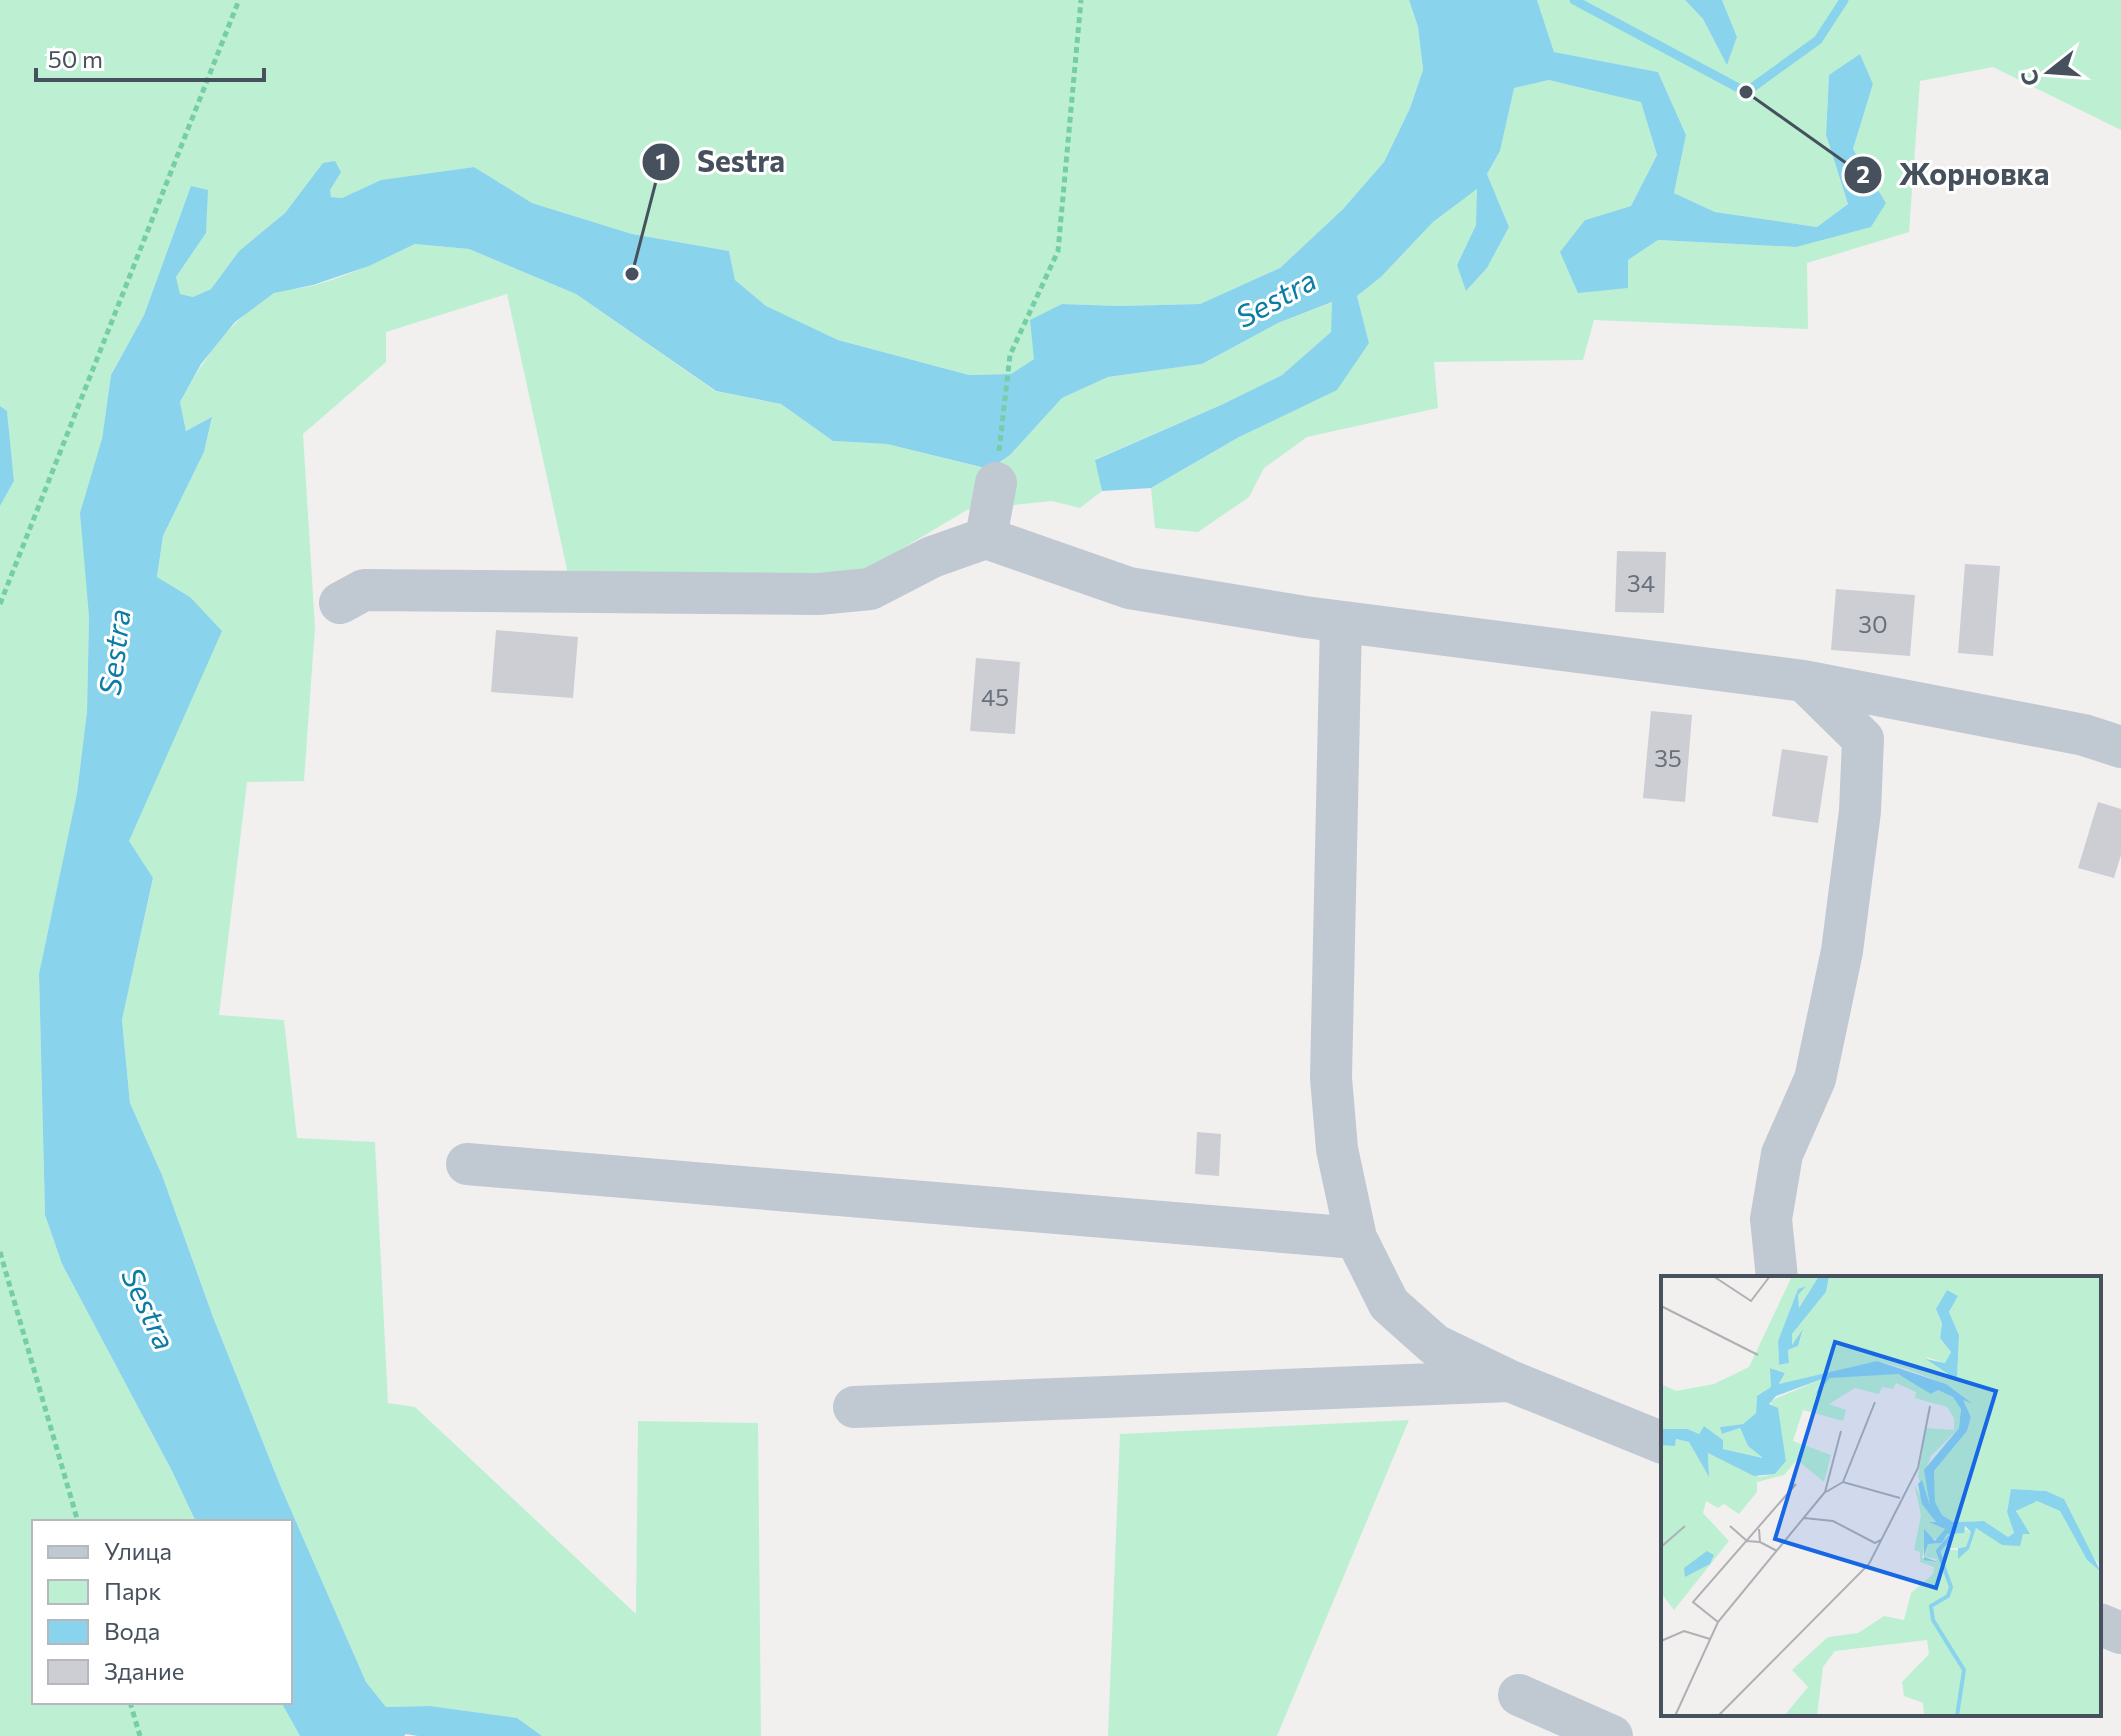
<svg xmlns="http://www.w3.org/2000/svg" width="2121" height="1736" viewBox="0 0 2121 1736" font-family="Commissioner,sans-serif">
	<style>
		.green { fill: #bdf0d3 }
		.water { fill: #8ad3ed }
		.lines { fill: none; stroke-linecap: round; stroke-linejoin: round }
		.stream { stroke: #8ad3ed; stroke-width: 9 }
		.building { fill: #ccced4 }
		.path { stroke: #75cea7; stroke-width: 5; stroke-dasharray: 6 4; stroke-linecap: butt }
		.minor { stroke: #c0c9d1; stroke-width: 42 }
		.labels { text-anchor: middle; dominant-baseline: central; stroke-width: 6; stroke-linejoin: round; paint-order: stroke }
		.number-label { font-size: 24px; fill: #68707b }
		.water-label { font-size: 30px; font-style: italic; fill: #0b7ca4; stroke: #fff }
		.inset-river { fill: none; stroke: #8ad3ed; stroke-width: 4 }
		.inset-road { fill: none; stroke: #aeb0b5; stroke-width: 2 }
		.view { fill: #1766e3; fill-opacity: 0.15; stroke: #1766e3; stroke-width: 4 }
		.inset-edge { fill: none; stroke: #47515d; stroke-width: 4 }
		.leader { fill: none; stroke: #47515d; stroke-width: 3 }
		.callout-dot { fill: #47515d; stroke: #fff; stroke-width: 3 }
		.mark-label { font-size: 24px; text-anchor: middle; font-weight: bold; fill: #fff }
		.callout-label { font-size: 30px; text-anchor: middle; font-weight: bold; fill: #47515d; stroke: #fff; stroke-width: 6; stroke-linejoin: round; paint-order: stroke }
	</style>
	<rect width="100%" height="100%" fill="#f2efef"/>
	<path class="green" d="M0,0H1409L1418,27L1423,70L1410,108L1384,162L1343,209L1280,268L1200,304L1119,306L1062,304L1034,359L1011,374L969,375L838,340L767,307L735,280L729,251L632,234L532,203L474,167L382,180L342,198L331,197L324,163L285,213L239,251L211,289L193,297L179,294L176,277L206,233L191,187L144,315L111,375L102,439L89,616L87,711L77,793L39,975L45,1215L62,1264L172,1471L196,1522H34V1702H281L300,1736H0V506L14,481L7,412L0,406Z
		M1537,0H1685L1703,19L1727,64L1737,37L1722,0H2121V130L1993,67L1920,81L1909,232L1807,263L1808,329L1594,320L1583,360L1434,362L1438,408L1307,437L1264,468L1249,497L1198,532L1155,528L1151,488L1239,437L1369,343L1357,296L1381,277L1433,222L1478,188L1476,225L1457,265L1467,290L1487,268L1509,227L1487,174L1500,151L1513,88L1549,80L1641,101L1657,155L1631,206L1585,220L1628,260L1658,240L1796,247L1886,203L1853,149L1873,84L1860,54L1829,76L1826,135L1848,204L1817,227L1715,212L1674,193L1686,135L1658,72L1554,52Z
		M415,244L469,249L576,294L715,391L781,404L833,441L887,444L988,469L1010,455L1062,398L1108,377L1202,364L1278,323L1333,302L1331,332L1282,375L1221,405L1096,459L1102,491L1080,508L1052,501L967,510L861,573L568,574L507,294L386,332V362L303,434L315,627L304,781L247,782L219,1015L284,1020L297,1138L375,1142L388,1403L415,1407L636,1614L638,1421L758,1423L761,1736H542L516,1718L430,1706L386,1707L366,1682L280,1485L213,1317L162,1175L130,1103L122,1020L153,879L128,841L190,597L157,577L163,536L204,452L212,418L186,431L180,402C203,360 229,321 271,295C282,288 299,289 312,286C348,276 382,260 415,244Z
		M1409,1420L1277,1736H1108L1120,1434Z"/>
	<path class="water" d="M1409,0H1537L1554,52L1658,72L1686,135L1674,193L1715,212L1817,227L1848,204L1826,135L1829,75L1860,54L1873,84L1853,149L1886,203L1871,227L1796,247L1658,240L1628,260V288L1578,293L1560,252L1585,220L1631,206L1657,155L1641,102L1549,80L1514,88L1500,151L1487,174L1509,227L1487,268L1466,291L1457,265L1476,225L1477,189L1433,222L1381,277L1357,296L1369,343L1337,390L1239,437L1151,488L1102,491L1095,460L1221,405L1282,375L1331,332L1332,302L1278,323L1202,364L1108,377L1062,398L1010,455L989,469L887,444L833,441L781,404L716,391L576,294L469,249L415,244L369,266L313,285L274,293L235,322L201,364L180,402L186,431L212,417L204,452L163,536L157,577L190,597L222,631L129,841L153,878L122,1020L130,1103L162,1175L213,1317L280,1485L366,1682L386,1707L430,1706L517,1718L542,1736H418L406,1734L404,1736H300L281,1702H290V1522H196L172,1471L62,1264L45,1215L39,974L77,793L87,711L89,616L80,513L102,439L111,375L144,315L191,186L208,190L206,233L176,277L180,294L193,297L211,289L239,251L285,213L323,163L335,161L341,172L330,190L331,197L342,198L381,180L474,167L532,203L632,234L729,251L735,280L766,306L838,340L969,375L1011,374L1034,359L1030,320L1062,304L1119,306L1200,304L1280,268L1343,209L1384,162L1410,108L1423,70L1418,27Z
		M1685,0H1722L1737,37L1727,65L1703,19Z
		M0,406L7,411L14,481L0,506Z"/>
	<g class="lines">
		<path class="stream" d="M1574,0L1746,92L1818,40L1844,0"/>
	</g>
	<path class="building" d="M1617,551L1666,552L1664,613L1615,612Z
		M1965,564L2000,566L1993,656L1958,653Z
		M1836,589L1915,595L1910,656L1831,650Z
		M496,630L578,637L573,698L491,692Z
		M976,658L1020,662L1015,734L970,731Z
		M1651,711L1692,715L1685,802L1643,798Z
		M1782,749L1828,756L1818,823L1772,816Z
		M2098,802L2121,809V855L2114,878L2078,868Z
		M1197,1132L1221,1134L1219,1176L1195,1174Z"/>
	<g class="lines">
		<path class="path" d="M999,451L1010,355L1058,251L1081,0
			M0,604L239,0
			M0,1252L78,1522
			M130,1702L140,1736"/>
		<path class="minor" d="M986,538L996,483
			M340,603L364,590L818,594L870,589L932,557L986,538L1129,588L1305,617L1804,681L2084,735L2121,747
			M1341,622L1331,1078L1337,1149L1356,1238L1389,1304L1435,1345L1510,1381
			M467,1164L1356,1238
			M1777,1278L1771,1219L1782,1154L1815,1079L1842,951L1860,811L1863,739L1804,681
			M854,1407L1510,1381L1663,1443
			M2099,1624L2121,1633
			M1519,1695L1612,1736"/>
	</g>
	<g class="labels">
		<g class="number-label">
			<text x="1641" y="582">34</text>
			<text x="1873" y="623">30</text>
			<text x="995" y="696">45</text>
			<text x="1668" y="757">35</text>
		</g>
		<g class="water-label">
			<text transform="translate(1275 297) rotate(-29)">Sestra</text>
			<text transform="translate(113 652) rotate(-83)">Sestra</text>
			<text transform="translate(150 1308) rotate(65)">Sestra</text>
		</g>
	</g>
	<g transform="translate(1661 1276)">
		<rect width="440" height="440" fill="#f2efef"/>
		<path d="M131,0H158L138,32L137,18L145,10L137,13L117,65L118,89L128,87L127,74L137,70L142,55L131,69V58L165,16L168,0H440V291L422,268L404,225L385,215L350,213L346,236L353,257L347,261L323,245L292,246L281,239L274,226L273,195L306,155L310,141L302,124L312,128L285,108L243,92L216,85L118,109L124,97L110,92V111L96,121L95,137L82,148L59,151L62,158L79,152L87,170L103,182L62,173V164L43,150L38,158L27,153H0V108L15,115L53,108L88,91ZM286,14L297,20L288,36L298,59L296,104L265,81L284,87L290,76L279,62L281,47L276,33ZM229,96L253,104L270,118L277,114L292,121L300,133L298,152L270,180L264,196L269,230L257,201L265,152L293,154V142L286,131L254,122L255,116L235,107L232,113L221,111L218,118L194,112L168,128L185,134L182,145L142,134L132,165L170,179L163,206L136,184L123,199L96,206V216L78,238L63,228L57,232L45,225L42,237L68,265L13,334L0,317V169H14L15,163L28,166L48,200L47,177L98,201L114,198L125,185L118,141L109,125L161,103L154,117L169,102ZM253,208L275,247L267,243L284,253L279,265L265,259L261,282L274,287L276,283L264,281L267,268L281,267L286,258L303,256L301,251L310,256L305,271L281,273L305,275L315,252L358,270L362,258H368L355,237L361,228L376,225L399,235L426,284L440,296V440H263L262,427L243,420L241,406L268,378L266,364L174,375L162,391L156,440H123L147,411L131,394L146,380L167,361L197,357L223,340L243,344L250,317L272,298L273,291L259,286V276L253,274L260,239Z" fill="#bdf0d3" fill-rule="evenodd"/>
		<path d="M158,0H168L165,16L131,58V69L142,53L137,70L127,74L128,87L118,89L117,65L137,13L145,10L137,19L138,32ZM286,14L297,20L288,36L298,59L296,104L265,83L284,87L290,76L279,62L281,47L275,33ZM216,85L285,108L312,128L302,124L310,141L306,155L273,195L274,226L281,239L292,246L323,245L347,261L353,257L346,236L350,213L385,215L403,223L440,296L426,284L399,235L376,225L355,235L369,258H362L359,270L341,269L315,252L308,273L297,283V272L280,274L305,271L310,256L304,250L303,257L286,258L281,267L267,268L263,281L277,286L263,284V253L274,265L284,253L268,246H275L261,228L257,208L261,204L269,230L263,194L298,152L300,133L292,121L277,114L270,118L237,98L169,102L154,119L161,103L115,120L108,128L117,132L125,185L114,198L93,200L47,177L48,201L28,166L15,163L14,170L0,169V153H27L38,158L43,150L62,164V173L102,182L87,170L79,152L61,158L59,151L82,148L95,137L96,120L110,111L109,92L124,97L118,108ZM46,275L53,279L49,288L24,301L23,292Z" fill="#8ad3ed"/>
		<path class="inset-river" d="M291,259L277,275L290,311L287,320L270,330L272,344L303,394L296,440"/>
		<path class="inset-road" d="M52,0L90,25L109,0M0,30L97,79M182,206L214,126M165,216L182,206L239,222M143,242L172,245L214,267L221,263M69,250L86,265L99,266M98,253L99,266L116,275M0,271L24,250M57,346L32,326L135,208M0,365L23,355L49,363M14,440L57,346L164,216L180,155M57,440L208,288L257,192L269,130"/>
		<path class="view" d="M174,66L335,115L275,312L114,263Z"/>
		<rect width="440" height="440" class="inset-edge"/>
	</g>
	<path class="leader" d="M632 274L661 162M1746 92L1863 175"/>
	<g class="callout-dot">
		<circle cx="632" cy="274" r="8"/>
		<circle cx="1746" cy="92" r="8"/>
		<circle cx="661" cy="162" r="20"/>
		<circle cx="1863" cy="175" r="20"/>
	</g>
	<g class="mark-label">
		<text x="661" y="170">1</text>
		<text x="1863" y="183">2</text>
	</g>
	<g class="callout-label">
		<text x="741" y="172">Sestra</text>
		<text x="1974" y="185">Жорновка</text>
	</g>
	<rect x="32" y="1520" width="260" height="184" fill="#ffffff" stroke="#b5b9be" stroke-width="2"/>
	<rect x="48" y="1546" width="40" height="12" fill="#c0c9d1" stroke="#b5b9be" stroke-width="2"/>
	<text x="104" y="1560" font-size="24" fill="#47515d">Улица</text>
	<rect x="48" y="1580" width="40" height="24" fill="#bdf0d3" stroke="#b5b9be" stroke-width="2"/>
	<text x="104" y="1600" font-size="24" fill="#47515d">Парк</text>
	<rect x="48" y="1620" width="40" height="24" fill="#8ad3ed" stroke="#b5b9be" stroke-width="2"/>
	<text x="104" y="1640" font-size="24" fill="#47515d">Вода</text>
	<rect x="48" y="1660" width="40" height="24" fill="#ccced4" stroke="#b5b9be" stroke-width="2"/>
	<text x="104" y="1680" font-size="24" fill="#47515d">Здание</text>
	<g transform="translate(2049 72) rotate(253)" stroke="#ffffff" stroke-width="6" paint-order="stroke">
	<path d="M0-6L14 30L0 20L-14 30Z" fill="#47515d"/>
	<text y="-12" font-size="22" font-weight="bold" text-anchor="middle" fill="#47515d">С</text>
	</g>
	<path d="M36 68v12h228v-12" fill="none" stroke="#47515d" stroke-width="4"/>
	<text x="48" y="68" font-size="24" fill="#47515d" stroke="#ffffff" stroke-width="6" paint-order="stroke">50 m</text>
</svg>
